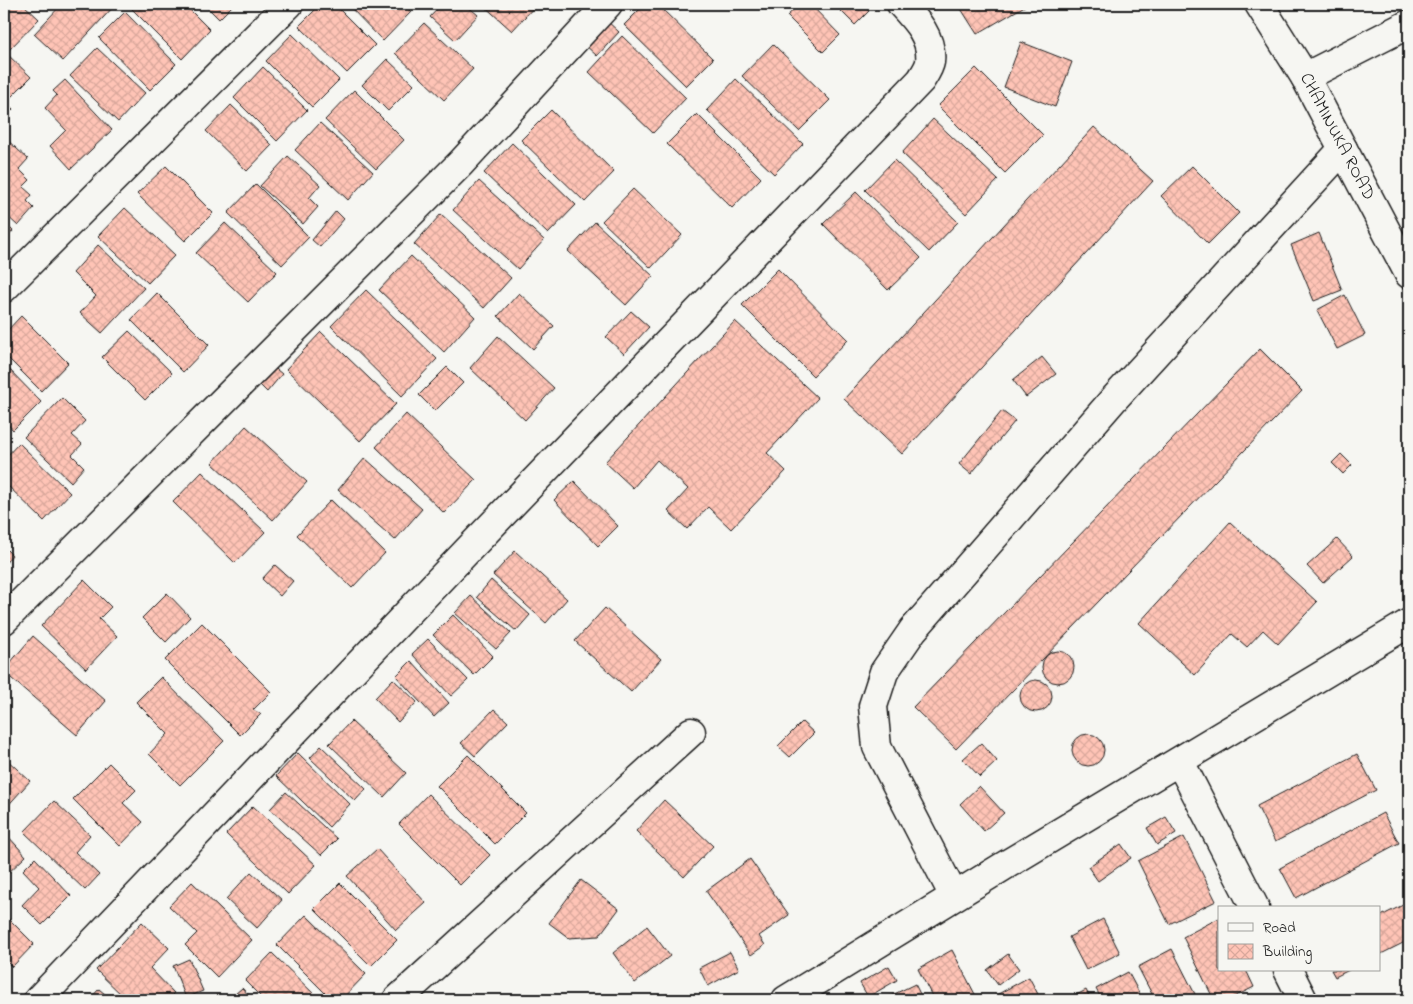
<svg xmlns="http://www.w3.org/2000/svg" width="1413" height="1004" viewBox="0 0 1413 1004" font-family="'Indie Flower',sans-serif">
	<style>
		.building { fill: url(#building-cross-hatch); stroke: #1c1c1c }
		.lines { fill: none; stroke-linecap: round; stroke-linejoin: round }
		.minor-casing { stroke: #1c1c1c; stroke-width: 31 }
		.major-casing { stroke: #1c1c1c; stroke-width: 31 }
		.minor { stroke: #f6f6f2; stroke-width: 28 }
		.major { stroke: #f6f6f2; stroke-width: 28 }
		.labels { text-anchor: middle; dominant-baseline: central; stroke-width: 4; stroke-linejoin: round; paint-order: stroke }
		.street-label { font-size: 18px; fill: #1c1c1c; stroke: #f6f6f2 }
	</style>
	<defs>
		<pattern id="building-cross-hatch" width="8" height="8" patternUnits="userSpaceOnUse" patternTransform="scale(1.25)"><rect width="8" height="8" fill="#ffc4b6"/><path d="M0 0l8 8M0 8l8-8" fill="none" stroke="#daa89c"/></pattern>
	</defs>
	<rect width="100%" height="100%" fill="#f6f6f2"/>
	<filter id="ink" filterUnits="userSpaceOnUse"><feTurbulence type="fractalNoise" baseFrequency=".02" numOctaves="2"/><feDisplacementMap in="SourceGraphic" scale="10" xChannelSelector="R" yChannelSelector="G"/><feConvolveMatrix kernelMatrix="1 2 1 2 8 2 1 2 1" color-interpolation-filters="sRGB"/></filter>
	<g filter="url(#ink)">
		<path class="building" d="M5,4H23L39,19L6,53L31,77L10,98L4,92Z
			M62,4H116L63,61L34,34Z
			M133,4H184L210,30L182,59L130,7Z
			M204,4H234L219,19Z
			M321,4H334L375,45L347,73L299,26Z
			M347,4H403L411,12L383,41Z
			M442,4H465L478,15L455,40L430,17Z
			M482,4H537L512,31Z
			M645,4H657L713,59L686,86L624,25Z
			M800,4H810L840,35L823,52L787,16Z
			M834,4H861L869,11L855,25Z
			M958,4H1028L977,34Z
			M125,12L176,64L150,90L99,38Z
			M606,20L619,32L597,56L584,44Z
			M424,23L473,69L444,100L395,53Z
			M292,34L339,80L312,107L266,61Z
			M622,36L686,98L653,133L589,72Z
			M1021,42L1072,62L1055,107L1004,87Z
			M773,44L830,100L799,131L742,76Z
			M97,48L145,93L118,122L70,76Z
			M387,59L414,85L388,111L362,85Z
			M263,67L307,110L277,141L234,98Z
			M976,68L1043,135L1005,173L938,106Z
			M736,79L803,144L774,174L707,110Z
			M65,80L112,130L71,169L50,146L66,130L45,108L57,95L53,91Z
			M354,90L404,140L376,169L325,120Z
			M4,100L13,109L4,119Z
			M231,105L272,145L247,171L206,131Z
			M551,110L614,172L585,202L521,140Z
			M697,114L761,178L732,208L667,144Z
			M933,119L998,180L966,214L902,153Z
			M320,123L373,172L348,200L295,150Z
			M1094,127L1153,181L902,454L844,399Z
			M5,138L28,159L19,169L30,180L23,187L32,195L27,201L34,208L18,226L4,213Z
			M512,143L576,205L548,234L484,173Z
			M288,156L320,185L309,198L318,207L303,224L260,186Z
			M894,160L958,222L929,252L865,190Z
			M166,166L213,213L185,241L137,194Z
			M1192,166L1239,213L1208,244L1161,196Z
			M479,181L544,240L518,269L453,210Z
			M256,184L309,237L282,265L228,213Z
			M633,189L682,235L651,268L602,221Z
			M856,192L921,258L888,290L823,224Z
			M125,208L175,255L148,283L98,236Z
			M336,211L344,219L320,247L312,240Z
			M441,214L511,278L484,308L414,244Z
			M4,222L13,231L4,241Z
			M595,222L653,276L626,305L568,251Z
			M225,223L277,272L248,302L196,253Z
			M1319,233L1342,290L1314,301L1291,245Z
			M98,245L144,288L102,333L80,313L96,296L73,273Z
			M411,256L475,317L444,352L379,290Z
			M778,269L848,340L813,376L742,305Z
			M366,290L437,359L402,396L331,326Z
			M157,293L209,345L183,372L131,320Z
			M519,293L554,326L533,349L498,316Z
			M1345,295L1365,335L1337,349L1317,310Z
			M631,311L649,327L624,354L606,337Z
			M21,316L68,363L41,391L4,354V334Z
			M735,321L818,398L767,453L786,471L731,529L708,507L687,529L668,511L688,489L657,460L633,488L605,462Z
			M129,331L172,373L145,400L102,357Z
			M321,332L396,404L360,441L286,369Z
			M498,336L554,388L525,420L470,368Z
			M1260,349L1302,391L956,749L913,707Z
			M1042,357L1056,374L1026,397L1013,380Z
			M4,364L41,402L13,430L4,420Z
			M271,365L282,374L267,392L257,382Z
			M447,367L463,383L435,411L419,395Z
			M62,398L85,421L72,435L82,444L72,455L84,467L71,482L24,437Z
			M1002,411L1015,421L971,474L959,464Z
			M406,414L476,480L444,513L376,447Z
			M246,426L307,482L273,520L212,463Z
			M19,443L70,493L44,521L4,482V459Z
			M1341,454L1352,465L1343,474L1332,463Z
			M365,458L422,509L395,540L338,490Z
			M202,472L265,532L235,563L173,502Z
			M574,481L618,526L598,546L554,500Z
			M331,500L385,553L352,588L297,535Z
			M1230,522L1317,602L1278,644L1263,630L1247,647L1232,634L1195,675L1139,623Z
			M1337,539L1353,556L1323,583L1307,566Z
			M4,547L12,555L4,565Z
			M515,551L567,599L546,623L493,575Z
			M275,565L293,581L280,596L262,579Z
			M84,580L111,607L99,619L117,636L86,669L41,626Z
			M491,580L530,615L516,631L477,597Z
			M167,593L190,617L166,642L142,618Z
			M471,596L511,633L496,649L455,613Z
			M605,608L661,659L631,692L575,641Z
			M453,615L493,656L474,675L433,635Z
			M202,623L271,692L253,710L261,714L240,735L165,660Z
			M33,636L106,701L77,735L4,672V670Z
			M428,639L468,680L451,696L412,654Z
			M1042 667a16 16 0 1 1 32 0a16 16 0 1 1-32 0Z
			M411,661L449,703L434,717L396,676Z
			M161,677L224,741L180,785L149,754L168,734L136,702Z
			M393,679L417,702L398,722L375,698Z
			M1020 696a16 16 0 1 1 32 0a16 16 0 1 1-32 0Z
			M494,709L508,722L475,756L461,743Z
			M351,721L406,773L384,797L329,744Z
			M802,722L814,733L790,757L778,746Z
			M1072 750a16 16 0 1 1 32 0a16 16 0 1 1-32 0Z
			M981,743L997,761L980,777L963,759Z
			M321,746L366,789L355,801L310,758Z
			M298,753L350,804L329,827L276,776Z
			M1357,754L1376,790L1275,842L1257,806Z
			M468,755L526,813L495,844L437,786Z
			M4,757L30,781L4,810Z
			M109,763L136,790L123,803L143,822L120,846L73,799Z
			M979,786L1004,813L984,831L960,804Z
			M286,792L337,839L321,855L270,809Z
			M428,794L490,855L460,885L399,824Z
			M664,800L713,846L684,877L636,831Z
			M54,801L90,835L75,852L99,875L85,890L24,832Z
			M253,806L316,865L288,894L226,834Z
			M1383,813L1399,843L1296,898L1280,868Z
			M1166,817L1176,833L1157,845L1147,828Z
			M7,835L26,856L4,877V838Z
			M1184,837L1216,901L1169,924L1138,861Z
			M1121,844L1131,858L1098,881L1088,867Z
			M377,849L426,903L396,930L347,876Z
			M35,858L71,896L42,925L22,905L39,887L23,870Z
			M750,859L789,915L759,936L765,945L751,955L706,891Z
			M251,872L282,900L257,928L226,899Z
			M581,880L619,909L599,936L569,938L549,923Z
			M192,882L252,940L217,977L185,945L197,933L169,906Z
			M340,883L397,940L371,966L314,909Z
			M1409,902V940L1379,955V917Z
			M4,914L34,944L12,967L4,959Z
			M306,915L366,974L341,1000H332L277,945Z
			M1219,918V970H1246L1254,987L1228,1000H1214L1183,937Z
			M1103,919L1120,953L1086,970L1069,937Z
			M142,922L169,948L150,968L174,993L167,1000H127L96,970Z
			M647,926L670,956L635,983L613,953Z
			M1172,949L1198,1000H1155L1138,967Z
			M952,950L978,1000H934L918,969Z
			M730,952L739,969L708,986L699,968Z
			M272,953L320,1000H264L245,981Z
			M1008,954L1019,969L998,985L987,970Z
			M189,959L203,991L186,998L173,966Z
			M889,966L897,980L868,997L860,983Z
			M1331,970H1349L1335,977Z
			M1128,972L1143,1000H1102L1096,989Z
			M1029,977L1041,1000H992L991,998Z
			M915,984L923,1000H882Z
			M242,988L253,1000H228Z
			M99,989L112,1000H89Z
			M1086,990L1091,1000H1067Z"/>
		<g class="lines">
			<g class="minor-casing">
				<path id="minor" d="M1305,77L1409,24
					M4,288L289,4
					M4,620L461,163L608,4
					M1180,762L1255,908
					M954,896L877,747L873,706L884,672L913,630L1113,400L1343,149
					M1288,970L1303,1000
					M38,1000L467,551L921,80C924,75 929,68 930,62C933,38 916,20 901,4
					M397,1000L691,732
					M786,1000L1004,866L1409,623"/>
			</g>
			<g class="major-casing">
				<g id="major">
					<path id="s1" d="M1259,4L1305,77L1409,274"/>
				</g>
			</g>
			<use href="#minor" class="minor"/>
			<use href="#major" class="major"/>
		</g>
	</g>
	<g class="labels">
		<g class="street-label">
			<text stroke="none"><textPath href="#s1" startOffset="154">CHAMINUKA ROAD</textPath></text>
		</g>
	</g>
	<rect width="1413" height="1004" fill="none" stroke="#f6f6f2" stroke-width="20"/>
	<rect x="10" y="10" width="1393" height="984" fill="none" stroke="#1c1c1c" stroke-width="2" filter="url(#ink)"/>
	<rect x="1218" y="906" width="162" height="65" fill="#f6f6f2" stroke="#9f9f9c"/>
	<rect x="1228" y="923" width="25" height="8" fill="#f6f6f2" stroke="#9f9f9c"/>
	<text x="1263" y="932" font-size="15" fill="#1c1c1c">Road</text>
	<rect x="1228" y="944" width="25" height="15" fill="url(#building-cross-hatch)" stroke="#9f9f9c"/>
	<text x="1263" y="956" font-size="15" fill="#1c1c1c">Building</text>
</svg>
